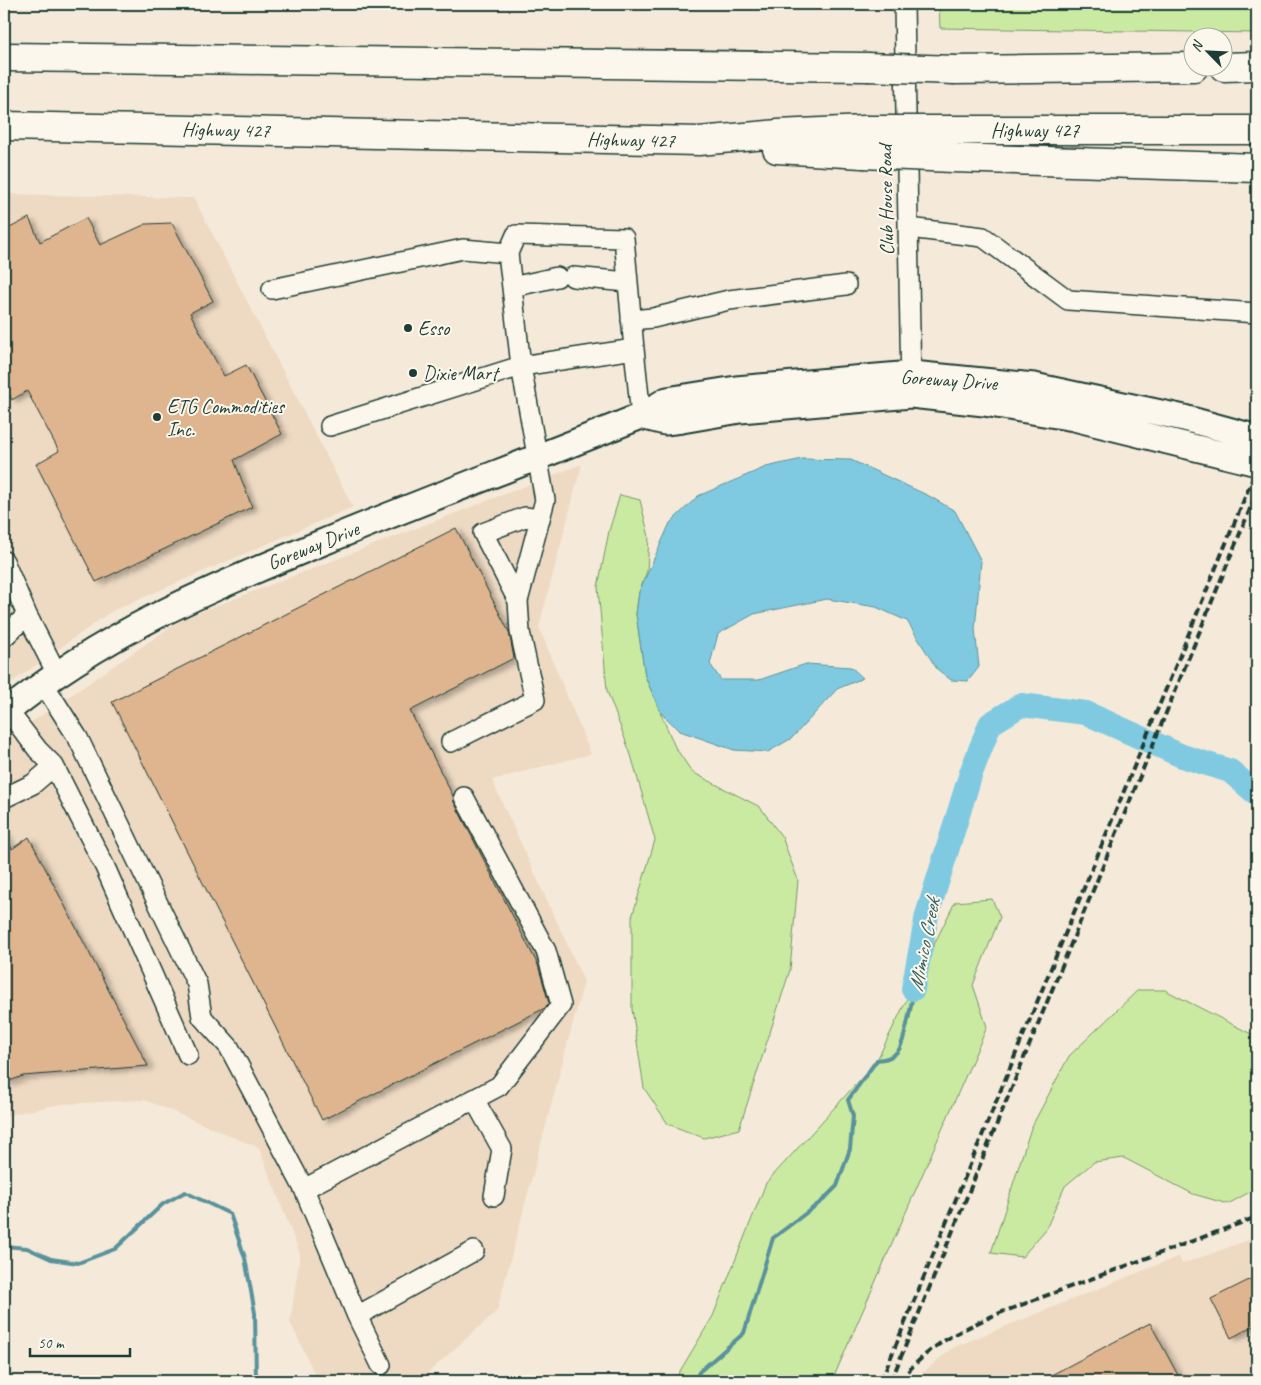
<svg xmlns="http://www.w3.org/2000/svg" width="1261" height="1385" viewBox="0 0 1261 1385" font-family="Caveat,sans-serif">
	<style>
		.built { fill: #eedac3 }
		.green { fill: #cbeaa1; stroke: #75946a }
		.water { fill: #80cae1; stroke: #59929c }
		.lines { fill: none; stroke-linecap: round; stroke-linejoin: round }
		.stream { stroke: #59929c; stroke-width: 4 }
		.river { stroke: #80cae1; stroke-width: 24 }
		.building { fill: #deb58f; stroke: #1f3d34; filter: url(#shadow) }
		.minor-casing { stroke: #1f3d34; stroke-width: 22 }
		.major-casing { stroke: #1f3d34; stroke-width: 29 }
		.highway-casing { stroke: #1f3d34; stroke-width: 31 }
		.minor { stroke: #fbf7ec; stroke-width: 19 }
		.major { stroke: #fbf7ec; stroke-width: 25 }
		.highway { stroke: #fbf7ec; stroke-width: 28 }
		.rail { stroke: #1f3d34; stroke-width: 4; stroke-dasharray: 8 4; stroke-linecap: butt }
		.highway-bridge-casing { stroke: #1f3d34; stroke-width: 31; stroke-linecap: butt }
		.highway-bridge { stroke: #fbf7ec; stroke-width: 28 }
		.poi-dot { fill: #1f3d34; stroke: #fbf7ec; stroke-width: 2 }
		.labels { text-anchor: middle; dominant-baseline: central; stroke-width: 4; stroke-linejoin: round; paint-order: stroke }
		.street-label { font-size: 20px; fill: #1f3d34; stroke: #fbf7ec }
		.poi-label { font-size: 20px; fill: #1f3d34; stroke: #fbf7ec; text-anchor: start }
		.water-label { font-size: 21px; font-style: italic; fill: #37605f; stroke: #fbf7ec }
	</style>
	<defs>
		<filter id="shadow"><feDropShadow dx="5.5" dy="3" stdDeviation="2.5" flood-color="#0004"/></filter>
	</defs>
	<rect width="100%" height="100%" fill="#f5ead9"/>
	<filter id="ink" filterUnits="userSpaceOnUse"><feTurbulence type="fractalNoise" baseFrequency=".02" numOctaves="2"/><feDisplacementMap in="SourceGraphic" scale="10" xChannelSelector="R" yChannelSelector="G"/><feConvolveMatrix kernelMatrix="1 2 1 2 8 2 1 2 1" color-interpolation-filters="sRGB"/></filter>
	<g filter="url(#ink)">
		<path class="built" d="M4,194L194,198L353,507L112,611L4,688Z
			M582,464L539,627L591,754L492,780L584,981L497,1311L419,1381H318L290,1322L300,1254L259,1148L145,1100L62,1104L4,1116V741L182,619Z
			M1257,1237V1381H913L952,1348L1179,1256L1182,1264Z"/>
		<path class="green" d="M939,4H1257V33L940,28Z
			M620,495L640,500L649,537L647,571L639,592L636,614L645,676L675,747L692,772L760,807L782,837L798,880L790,970L739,1129L704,1138L668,1124L644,1088L632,1009V917L655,840L631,755L607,691L598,587L609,531Z
			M992,899L1000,917L973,985L987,1027L832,1381H674L713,1316L766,1183L876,1062L955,902Z
			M1138,990H1165L1257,1037V1188L1228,1204L1193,1194L1124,1158L1094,1162L1065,1186L1046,1229L1022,1257L991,1253L1031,1128L1069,1056Z"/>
		<path class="water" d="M802,459L851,460L929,496L955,511L981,561L975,629L979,667L968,681L951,680L937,669L907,621L876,607L827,599L754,614L718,634L710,664L721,680H759L806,664L851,667L863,678L837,689L792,738L768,752L734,750L680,731L661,713L645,676L636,614L639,592L670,523L698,496L766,467Z"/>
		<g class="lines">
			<path class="stream" d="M4,1246L27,1248L51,1259L78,1263L115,1249L163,1204L185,1192L230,1214L245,1258L255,1313L256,1381
				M695,1381L699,1372L744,1333L773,1238L822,1201L837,1186L850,1149L853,1116L848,1100L877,1060C885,1059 892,1058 898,1051C904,1044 913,999 913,989"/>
			<path class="river" d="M913,989L927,915L971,773L990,724L1021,705L1086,713L1182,756L1230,771L1257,794"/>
		</g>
		<path class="building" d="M29,218L40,242L86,218L100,245L146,224L172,223L213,301L190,313L224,376L246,365L282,434L234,460L252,507L96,582L36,464L59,451L27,391L12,400L4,383V231Z
			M456,528L509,632L514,658L410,711L453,796L454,802L538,965L549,1003L545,1008L322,1120L112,702Z
			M4,830L12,849L29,837L148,1066L23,1076L4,1083Z
			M1257,1276V1324L1231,1338L1211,1299Z
			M1150,1323L1181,1381H1040Z"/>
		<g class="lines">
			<g class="minor-casing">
				<path id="minor" d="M904,4L911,387
					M909,228L983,237L1068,300L1257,313
					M573,277L628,282
					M512,287L557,277
					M272,289L463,249L508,253
					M631,320L653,318L729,300L846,285
					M330,426L521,366L508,253L516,235L624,238L634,349
					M4,561L27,615
					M518,601L483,533L525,517L540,519
					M4,637L27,615L57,674
					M43,683L78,738L197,984L202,1017L229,1047L304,1189L499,1086L561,1005L546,951L464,797
					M8,711L38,750L54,766L105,867L188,1055
					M451,742L535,700L520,632L518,601L545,500L521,366L634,349L641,416
					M4,798L33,784L54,766
					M474,1099L502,1149L494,1196
					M304,1189L357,1316L474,1251
					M357,1316L381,1365"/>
			</g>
			<g class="major-casing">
				<path id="major" d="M641,416L665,422L682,420L740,410L911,395L984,403L1074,418L1257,463
					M4,714C100,635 208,589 321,543C428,499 535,459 641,416L667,400L736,389L912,374L1034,386L1184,418L1257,438"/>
			</g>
			<g class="highway-casing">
				<path id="highway" d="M4,57L867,67
					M1224,67L1257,66
					M955,70L1194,67
					M4,126L699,141L778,134L865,130
					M952,130H1257
					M777,149L863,154
					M953,158L1257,168"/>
			</g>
			<use href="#minor" class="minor"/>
			<use href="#major" class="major"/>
			<use href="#highway" class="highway"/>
			<path class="rail" d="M881,1381L1257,468
				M891,1381L1257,492
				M900,1381C928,1346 956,1332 997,1314L1257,1217"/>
			<g class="highway-bridge-casing">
				<path id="highway-bridge" d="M867,67L955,70
					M865,130H952
					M863,154L953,158"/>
			</g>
			<use href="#highway-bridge" class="highway-bridge"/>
		</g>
	</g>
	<g class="poi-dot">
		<circle cx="408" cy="328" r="5"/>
		<circle cx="413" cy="373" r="5"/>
		<circle cx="157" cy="417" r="5"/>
	</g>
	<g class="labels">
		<g class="street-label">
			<text transform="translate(226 130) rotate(1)">Highway 427</text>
			<text x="1035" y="130">Highway 427</text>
			<text transform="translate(631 140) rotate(1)">Highway 427</text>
			<text transform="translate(886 200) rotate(-91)">Club House Road</text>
			<text transform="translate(949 380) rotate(4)">Goreway Drive</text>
			<text transform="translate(313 546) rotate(-22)">Goreway Drive</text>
		</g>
		<g class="poi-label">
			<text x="418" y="328">Esso</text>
			<text x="423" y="373">Dixie Mart</text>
			<text x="167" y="406">ETG Commodities<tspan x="167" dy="23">Inc.</tspan></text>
		</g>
		<g class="water-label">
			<text transform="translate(924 945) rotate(-79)">Mimico Creek</text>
		</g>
	</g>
	<rect width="1261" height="1385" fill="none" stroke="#fbf7ec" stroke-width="20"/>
	<rect x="10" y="10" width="1241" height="1365" fill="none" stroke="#1f3d34" stroke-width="2" filter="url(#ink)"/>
	<g transform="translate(1208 52) rotate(294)"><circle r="24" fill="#fbf7ec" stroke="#a3ada2"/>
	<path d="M0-4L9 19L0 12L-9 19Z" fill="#1f3d34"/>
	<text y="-8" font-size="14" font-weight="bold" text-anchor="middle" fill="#1f3d34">N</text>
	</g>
	<path d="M30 1348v8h100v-8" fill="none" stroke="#1f3d34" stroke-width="2.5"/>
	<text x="38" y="1348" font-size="15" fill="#1f3d34" stroke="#fbf7ec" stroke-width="4" paint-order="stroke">50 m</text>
</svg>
